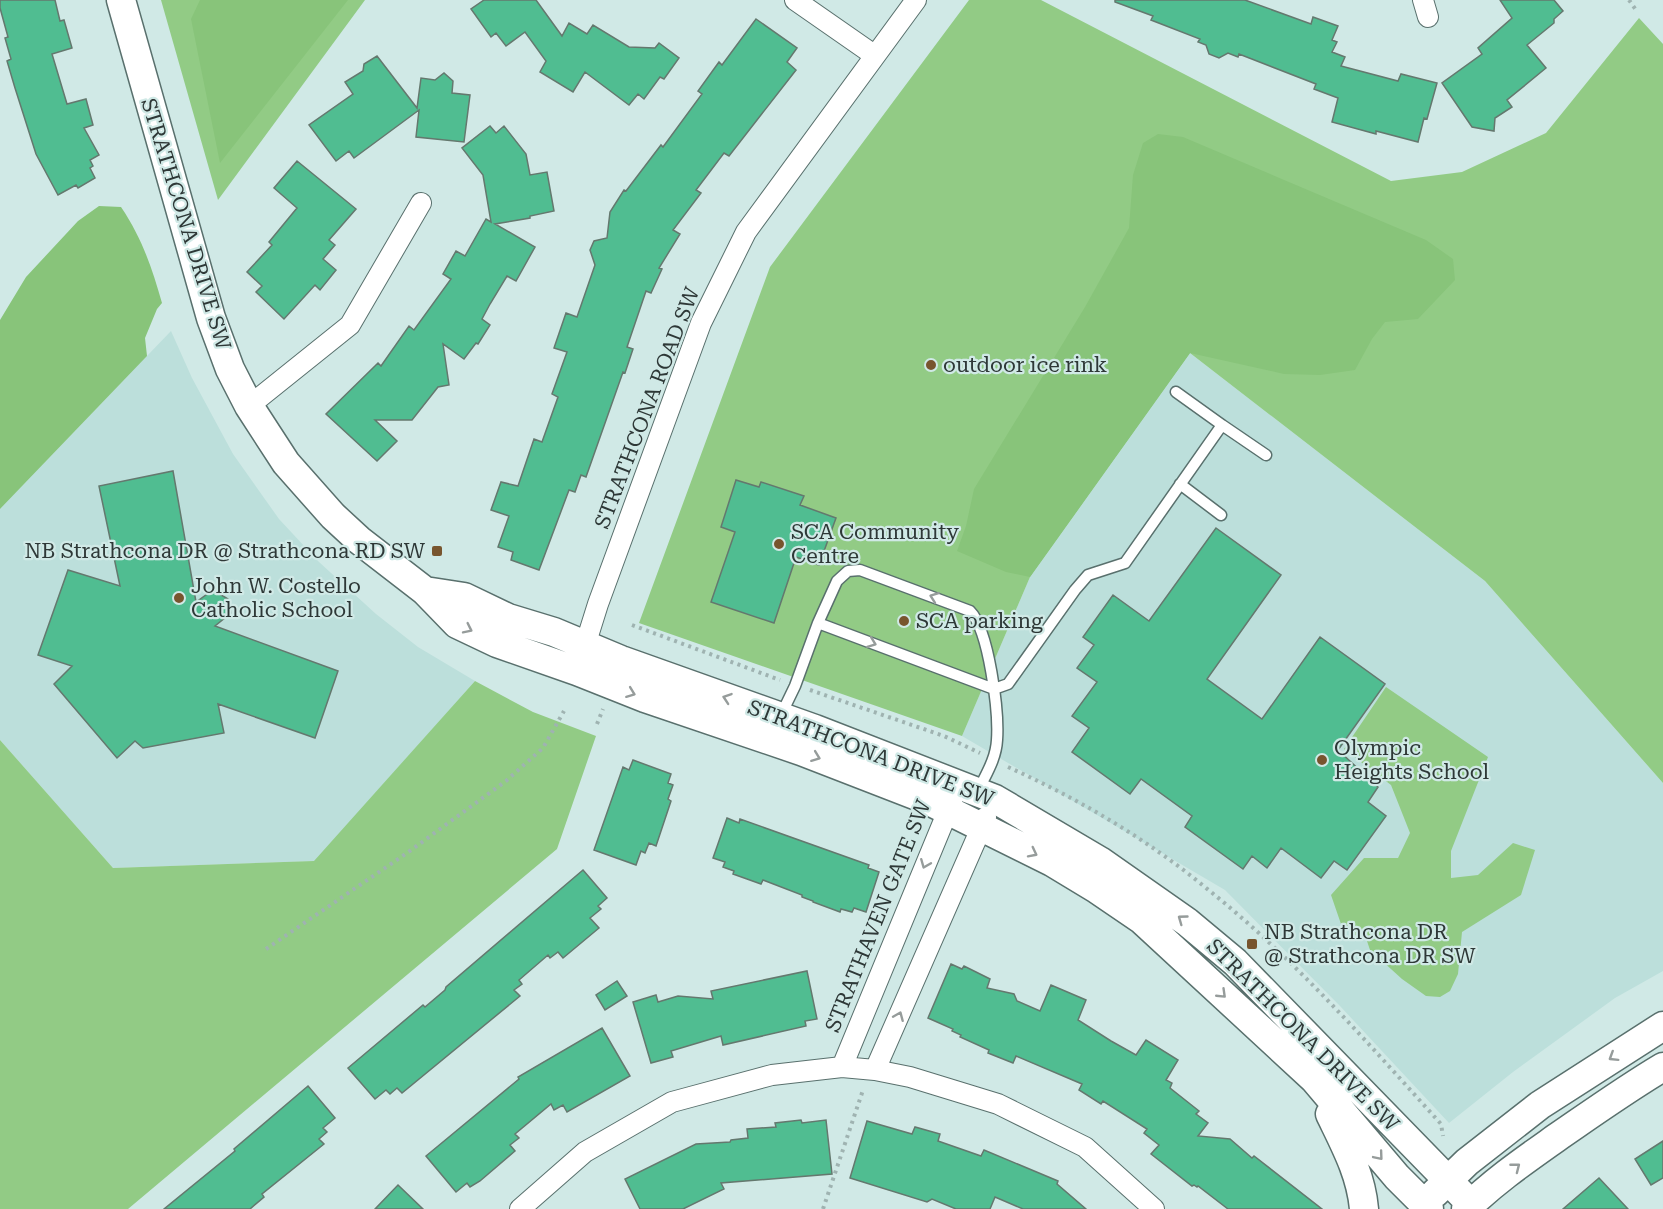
<svg xmlns="http://www.w3.org/2000/svg" width="1663" height="1209" viewBox="0 0 1663 1209" font-family="'Roboto Serif',serif">
	<style>
		.built { fill: #bcdfdb }
		.green { fill: #92cb85 }
		.forest { fill: #88c47a }
		.building { fill: #50bd91; stroke: #64786e; stroke-width: 1.5 }
		.lines { fill: none; stroke-linecap: round; stroke-linejoin: round }
		.lane-casing { stroke: #59706d; stroke-width: 13 }
		.street-casing { stroke: #59706d; stroke-width: 22 }
		.secondary-casing { stroke: #59706d; stroke-width: 31 }
		.path { stroke: #9fb3b1; stroke-width: 4; stroke-dasharray: 3 4.5; stroke-linecap: butt }
		.lane { stroke: #fff; stroke-width: 10 }
		.street { stroke: #fff; stroke-width: 20 }
		.secondary { stroke: #fff; stroke-width: 28 }
		.oneway { stroke: #969c9b }
		.poi-dot { fill: #78552e; stroke: #d0e9e6; stroke-width: 2 }
		.labels { text-anchor: middle; dominant-baseline: central; stroke-width: 4.5; stroke-linejoin: round; paint-order: stroke }
		.street-label { font-size: 21px; fill: #2e3837; stroke: #d0e9e6 }
		.poi-label { font-size: 21px; fill: #2e3837; stroke: #d0e9e6; text-anchor: start }
	</style>
	<rect width="100%" height="100%" fill="#d0e9e6"/>
	<path class="built" d="M171,331L192,378L233,454L279,519L319,562L376,614L418,647L475,681L315,861L113,868L0,740V509Z
		M1190,353L1485,581L1663,783V971L1615,998L1513,1072L1449,1123L1340,1006L1225,890L962,736L1030,577Z"/>
	<path class="green" d="M161,0H365L218,200Z
		M969,0H1041L1391,181L1462,172L1546,133L1639,18L1663,44V783L1485,581L1190,353L1030,577L962,736L639,623L770,267Z
		M475,681L533,712L596,736L557,849L128,1209H0V740L113,868L314,861Z
		M1386,687L1488,757L1451,851V878L1478,875L1513,843L1535,850L1521,895L1462,932L1458,974L1450,991L1440,997L1426,996L1402,979L1370,950L1365,935H1354L1341,924L1331,895L1364,858H1398L1410,833L1391,785L1344,749Z"/>
	<path class="forest" d="M200,0H348L220,163L191,19Z
		M1158,134L1183,137L1426,240L1453,259L1455,280L1418,319L1385,322L1372,339L1355,370L1320,375L1284,374L1190,353L1030,577L1006,572L957,551L966,526L974,489L1085,307L1129,228L1133,175L1143,143Z
		M99,206L121,207C142,238 152,268 162,303L157,309L145,338L147,356L0,509V320L26,277L78,221Z"/>
	<path class="building" d="M0,0H55L60,21L64,20L72,48L52,54L67,104L86,99L93,125L84,128L99,155L90,160L93,166L90,168L95,178L78,188L76,185L58,195L36,154L15,88L7,61L11,59L5,38L8,37L0,8Z
		M484,0H536L562,36L569,23L587,34L593,25L629,47L655,48L659,43L679,58L664,79L660,77L644,99L638,94L629,105L585,72L573,92L540,72L546,61L525,32L506,46L496,33L491,37L471,9Z
		M1115,0H1245L1311,24L1313,17L1338,26L1332,40L1337,42L1332,52L1345,57L1341,66L1398,81L1401,74L1437,83L1427,119L1424,118L1418,142L1376,131V134L1332,122L1338,98L1314,89L1316,84L1239,54L1238,57L1228,53L1219,58L1209,54L1206,45L1198,42L1200,39L1151,20L1153,16L1115,2Z
		M1500,0H1554L1563,11L1554,19V23L1527,45L1546,68L1507,100L1512,107L1495,118L1494,131L1472,127L1442,83L1482,54L1478,48L1512,18Z
		M756,19L797,48L787,62L796,70L729,156L724,153L696,190L701,193L673,230L680,234L659,268L662,269L651,293L646,291L627,347L633,349L625,373L623,372L586,477L581,475L575,492L569,490L539,570L511,560L513,552L498,547L509,516L491,510L501,482L518,486L534,439L542,442L558,397L552,394L567,352L554,348L566,313L577,317L595,265L590,250L594,241L607,238L610,212L624,190L626,191L661,145L663,147L702,94L698,91L719,62L722,65Z
		M377,56L417,108L421,78L435,80L444,73L453,81L452,93L470,95L464,142L416,137L419,110L354,158L349,151L336,161L309,125L353,94L345,82L363,71L364,64Z
		M490,126L496,133L504,126L526,154L530,175L547,172L554,211L530,216V218L495,224L535,247L516,281L507,276L490,304L482,319L490,325L478,344L476,343L464,359L443,344L449,385L438,387L412,420H375L397,441L377,461L326,414L378,363L381,366L409,326L414,330L451,279L443,274L456,251L465,256L486,219L491,222L483,175L462,148Z
		M297,161L356,209L329,240L335,245L323,259L336,270L320,290L315,285L284,319L256,292L262,286L247,272L272,245L269,242L297,208L274,188Z
		M173,471L196,602L213,590L228,599L231,613L215,626L338,671L315,738L218,704L224,733L143,748L135,741L117,758L54,684L72,666L38,655L68,570L120,586L99,486Z
		M736,480L759,487L761,482L804,496L800,505L836,518L819,565L796,557L774,623L711,602L735,532L721,527Z
		M1216,528L1281,575L1207,679L1262,719L1320,637L1385,684L1338,750L1378,787L1368,802L1386,816L1347,870L1334,861L1321,878L1281,848L1267,868L1252,856L1243,869L1185,827L1192,816L1141,779L1130,794L1072,752L1089,728L1072,716L1097,682L1077,668L1094,645L1083,637L1113,595L1149,621Z
		M633,760L671,774L668,783L673,785L668,799L671,801L656,846L649,843L645,853L641,851L636,865L594,850L623,767L629,770Z
		M727,818L739,823L740,819L869,865L868,868L879,872L866,912L854,908L852,912L841,909L840,912L813,902V901L802,897V895L763,880L761,884L733,874L734,871L723,867L725,862L713,858Z
		M583,870L607,898L598,906L601,909L590,918L599,928L563,958L558,952L550,958L548,955L519,980L522,984L514,990L520,996L402,1093L397,1088L390,1094L386,1090L375,1099L348,1068L423,1005L425,1007L445,990L446,987Z
		M951,964L962,969L964,966L990,979L987,988L1014,994L1017,1001L1040,1011L1051,985L1086,1000L1078,1020L1111,1041L1136,1055L1146,1040L1178,1060L1166,1080L1172,1083L1170,1088L1199,1111L1196,1114L1208,1123L1198,1136L1230,1139L1252,1158L1254,1156L1322,1209H1228L1198,1186L1197,1187L1194,1185L1192,1186L1151,1154L1159,1145L1144,1133L1147,1129L1103,1101L1101,1104L1079,1090L1082,1084L1016,1056L1013,1063L988,1053L989,1050L960,1037L961,1035L952,1031L953,1029L928,1018Z
		M807,971L817,1019L805,1021L806,1026L723,1045L721,1036L671,1051L673,1057L651,1063L633,1002L656,995L658,1002L678,996L713,999L711,991Z
		M617,981L627,996L605,1010L596,995Z
		M602,1028L630,1076L567,1112L563,1105L554,1110L551,1104L515,1134L519,1138L510,1145L515,1151L480,1181L470,1187L467,1183L456,1192L426,1156L519,1079L518,1077Z
		M308,1086L335,1118L323,1128L327,1132L319,1139L324,1144L262,1194L264,1197L250,1209H164L235,1151L234,1149Z
		M801,1120L802,1123L826,1120L832,1174L721,1183L724,1189L683,1209H640L625,1179L696,1144L730,1142L731,1140L748,1138L747,1129L776,1127L775,1123Z
		M867,1121L912,1134L915,1127L940,1134L938,1141L981,1156L984,1150L1058,1181L1057,1184L1086,1209H1023L995,1197L990,1209H956L932,1199L927,1202L850,1178Z
		M1663,1141V1178L1651,1185L1635,1159Z
		M1599,1178L1628,1209H1563Z
		M398,1185L423,1209H375Z"/>
	<g class="lines">
		<g class="lane-casing">
			<path id="lane" d="M1222,425L1266,455
				M1180,484L1221,515
				M818,623L994,689L1008,684L1075,590L1088,575L1125,563L1222,425L1176,392
				M781,715L795,686L818,623L837,581L848,571L860,570L970,611C989,630 999,712 997,740C996,759 986,774 978,791"/>
		</g>
		<g class="street-casing">
			<path id="street" d="M795,0L874,55
				M1423,0L1428,17
				M249,406L350,325L421,203
				M582,655L598,604L701,323L746,232L916,0
				M842,1067L952,801
				M875,1070L986,817
				M520,1209L585,1152L672,1102L772,1075L842,1067L875,1070L910,1077L998,1104L1085,1147L1154,1209"/>
		</g>
		<g class="secondary-casing">
			<path id="secondary" d="M121,0L211,318L230,369L249,406L286,463L333,516L359,540L425,591L457,624L497,643L577,671L645,698L801,751L925,799L1052,862L1095,888L1142,920L1314,1079L1397,1177L1429,1209
				M425,591L464,597L508,618L554,632L621,660L815,729L995,799L1100,861L1187,922L1235,962L1471,1204
				M1330,1114C1345,1145 1361,1174 1364,1209
				M1435,1193L1467,1162L1540,1105L1663,1026
				M1466,1209C1493,1182 1525,1160 1556,1138C1591,1114 1626,1089 1663,1067"/>
		</g>
		<path class="path" d="M1629,0L1636,10
			M632,625L780,680
			M810,690L944,736L980,753
			M597,724L603,709
			M1008,767C1077,798 1147,839 1206,888C1293,957 1367,1042 1441,1124L1443,1136
			M266,949L407,853L506,781L543,748L564,711
			M823,1209L863,1090"/>
		<use href="#lane" class="lane"/>
		<use href="#street" class="street"/>
		<use href="#secondary" class="secondary"/>
	</g>
	<defs><path id="oneway-chevron" d="M-2-3.5L2.5 0L-2 3.5" fill="none" stroke-width="1.6" stroke-linecap="round" stroke-linejoin="round" transform="scale(1.5)"/></defs>
	<g class="oneway">
		<use href="#oneway-chevron" transform="translate(934 597) rotate(-160)"/>
		<use href="#oneway-chevron" transform="translate(468 629) rotate(26)"/>
		<use href="#oneway-chevron" transform="translate(872 643) rotate(21)"/>
		<use href="#oneway-chevron" transform="translate(631 693) rotate(21)"/>
		<use href="#oneway-chevron" transform="translate(727 698) rotate(-161)"/>
		<use href="#oneway-chevron" transform="translate(816 757) rotate(21)"/>
		<use href="#oneway-chevron" transform="translate(1033 853) rotate(27)"/>
		<use href="#oneway-chevron" transform="translate(925 864) rotate(112)"/>
		<use href="#oneway-chevron" transform="translate(1182 919) rotate(-144)"/>
		<use href="#oneway-chevron" transform="translate(1222 994) rotate(44)"/>
		<use href="#oneway-chevron" transform="translate(899 1016) rotate(-67)"/>
		<use href="#oneway-chevron" transform="translate(1613 1057) rotate(148)"/>
		<use href="#oneway-chevron" transform="translate(1379 1156) rotate(50)"/>
		<use href="#oneway-chevron" transform="translate(1516 1167) rotate(-38)"/>
	</g>
	<g class="poi-dot">
		<circle cx="931" cy="365" r="6"/>
		<circle cx="779" cy="544" r="6"/>
		<rect x="431" y="545" width="12" height="12" rx="3"/>
		<circle cx="179" cy="598" r="6"/>
		<circle cx="904" cy="621" r="6"/>
		<circle cx="1322" cy="760" r="6"/>
		<rect x="1246" y="938" width="12" height="12" rx="3"/>
	</g>
	<g class="labels">
		<g class="street-label">
			<text transform="translate(186 224) rotate(73)">STRATHCONA DRIVE SW</text>
			<text transform="translate(647 408) rotate(-69)">STRATHCONA ROAD SW</text>
			<text transform="translate(871 753) rotate(21)">STRATHCONA DRIVE SW</text>
			<text transform="translate(878 916) rotate(-68)">STRATHAVEN GATE SW</text>
			<text transform="translate(1303 1035) rotate(45)">STRATHCONA DRIVE SW</text>
		</g>
		<g class="poi-label">
			<text x="943" y="365">outdoor ice rink</text>
			<text x="791" y="532">SCA Community<tspan x="791" dy="24">Centre</tspan></text>
			<text x="425" y="551" text-anchor="end">NB Strathcona DR @ Strathcona RD SW</text>
			<text x="191" y="586">John W. Costello<tspan x="191" dy="24">Catholic School</tspan></text>
			<text x="916" y="621">SCA parking</text>
			<text x="1334" y="748">Olympic<tspan x="1334" dy="24">Heights School</tspan></text>
			<text x="1264" y="932">NB Strathcona DR<tspan x="1264" dy="24">@ Strathcona DR SW</tspan></text>
		</g>
	</g>
</svg>
